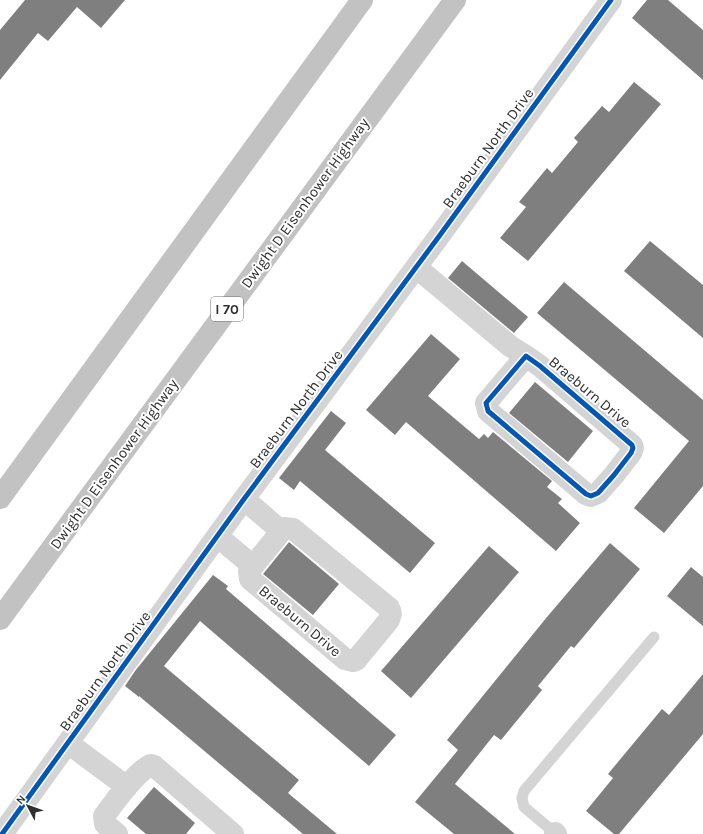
<svg xmlns="http://www.w3.org/2000/svg" width="703" height="834" viewBox="0 0 703 834" font-family="Karla,sans-serif">
	<style>
		.building { fill: #7f7f7f }
		.lines { fill: none; stroke-linecap: round; stroke-linejoin: round }
		.lane { stroke: #d4d4d4; stroke-width: 11 }
		.street { stroke: #d4d4d4; stroke-width: 22 }
		.highway { stroke: #c2c2c2; stroke-width: 22 }
		.cycleway-casing { stroke: #fff; stroke-width: 8 }
		.cycleway { stroke: #0057b8; stroke-width: 5 }
		.labels { text-anchor: middle; dominant-baseline: central; stroke-width: 4; stroke-linejoin: round; paint-order: stroke }
		.shield { fill: #fff; stroke: #6e6e6e; stroke-width: 1 }
		.shield-label { font-size: 14px; font-weight: bold; fill: #303030 }
		.street-label { font-size: 15px; fill: #303030; stroke: #fff }
	</style>
	<rect width="100%" height="100%" fill="#fff"/>
	<path class="building" d="M25,0H125L101,28L77,7L48,41L38,33L0,80V30Z
		M647,0H668L703,30V80L632,18Z
		M634,82L661,104L528,261L500,238L526,207L519,202L547,168L552,173L578,142L574,138L602,106L609,112Z
		M650,241L703,285V338L624,271Z
		M462,261L528,317L514,333L448,278Z
		M564,282L703,400V486L664,533L634,508L689,441L537,313Z
		M431,334L460,359L428,396L479,439L484,434L488,438L493,432L552,481L547,487L562,499L558,503L580,523L556,551L406,422L395,435L366,410Z
		M535,382L593,431L568,462L509,413Z
		M331,411L346,423L325,450L435,543L410,573L300,481L294,490L279,478Z
		M289,542L339,584L313,615L263,574Z
		M610,543L640,569L574,648L571,646L538,686L542,690L501,740L494,735L455,784L515,834H454L415,802L458,750L447,740L547,617Z
		M489,546L519,572L411,698L381,671Z
		M691,567L703,577V626L667,596Z
		M213,575L228,586L226,589L396,735L369,766L200,621L164,666L299,780L288,793L337,834H303L139,696V697L125,686L135,671Z
		M703,674V734L619,834H614L586,811L613,778L608,774L662,709L669,715Z
		M154,787L195,823L186,834H146L127,818Z"/>
	<g class="lines">
		<path class="lane" d="M555,833L524,807L522,798L524,791L654,637"/>
		<path class="street" d="M416,267L510,346L526,356
			M526,356L540,366L632,445L633,448L631,453L614,475L598,493L591,496L586,494L488,411L486,403Z
			M244,499L281,531
			M284,528L293,529L389,608C392,613 391,615 389,620L356,660L353,661L345,659L250,579L249,571Z
			M217,536L253,566
			M68,743L127,787
			M555,833L556,834
			M2,834L244,499L440,235L611,0
			M117,834L105,824L104,816C114,803 136,771 151,765L154,766L233,834"/>
		<path class="highway" d="M0,498L362,0
			M0,619L455,0"/>
		<g class="cycleway-casing">
			<path id="cycleway" d="M526,356L540,366L632,445L633,448L631,453L614,475L598,493L591,496L586,494L488,411L486,403Z
				M2,834L244,499L440,235L611,0"/>
		</g>
		<use href="#cycleway" class="cycleway"/>
	</g>
	<g class="labels">
		<rect class="shield" x="211" y="297" width="32" height="24" rx="3"/>
		<g class="shield-label">
			<text x="227" y="309">I 70</text>
		</g>
		<g class="street-label">
			<text transform="translate(488 148) rotate(-54)">Braeburn North Drive</text>
			<text transform="translate(305 203) rotate(-54)">Dwight D Eisenhower Highway</text>
			<text transform="translate(590 392) rotate(40)">Braeburn Drive</text>
			<text transform="translate(296 409) rotate(-53)">Braeburn North Drive</text>
			<text transform="translate(114 464) rotate(-54)">Dwight D Eisenhower Highway</text>
			<text transform="translate(300 621) rotate(40)">Braeburn Drive</text>
			<text transform="translate(105 671) rotate(-54)">Braeburn North Drive</text>
		</g>
	</g>
	<g transform="translate(28 806) rotate(311)" stroke="#ffffff" stroke-width="3" paint-order="stroke">
	<path d="M0-3L7 15L0 10L-7 15Z" fill="#303030"/>
	<text y="-6" font-size="11" font-weight="bold" text-anchor="middle" fill="#303030">N</text>
	</g>
</svg>
